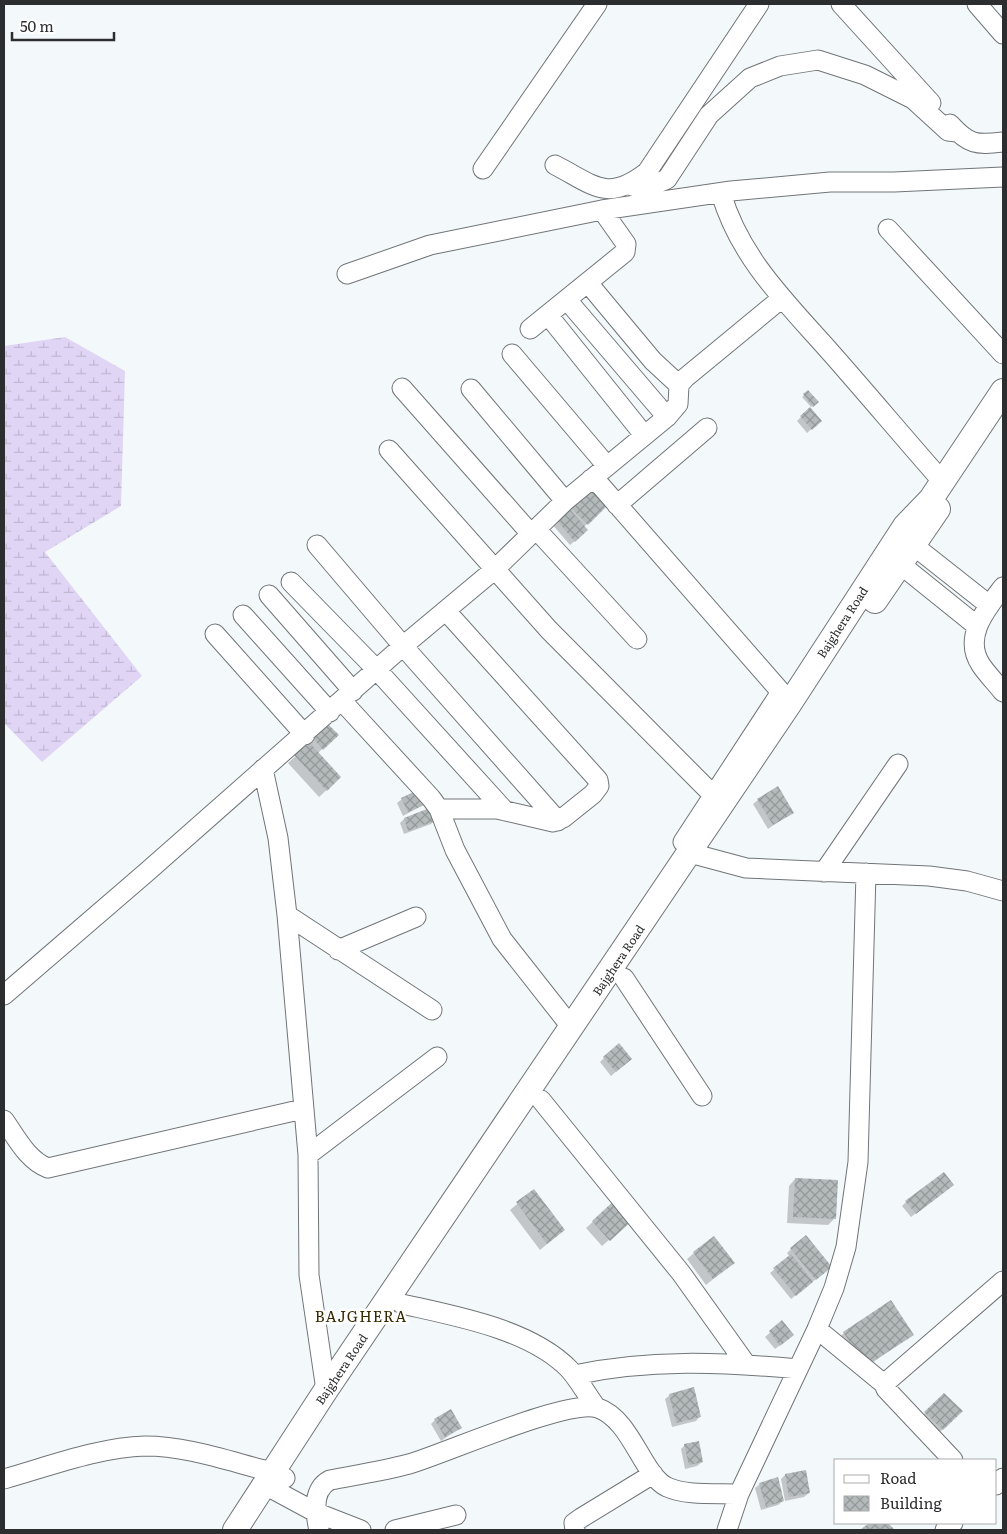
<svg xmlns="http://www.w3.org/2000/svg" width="1007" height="1534" viewBox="0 0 1007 1534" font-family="Literata,serif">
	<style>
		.wetland { fill: url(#wetland-marsh) }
		.shadow { fill: #0003 }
		.building { fill: url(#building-cross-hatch) }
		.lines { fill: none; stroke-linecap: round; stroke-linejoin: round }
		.minor-casing { stroke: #717578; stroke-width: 21 }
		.major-casing { stroke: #717578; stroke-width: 26 }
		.minor { stroke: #fff; stroke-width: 19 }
		.major { stroke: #fff; stroke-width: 24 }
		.labels { text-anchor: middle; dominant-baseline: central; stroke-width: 5; stroke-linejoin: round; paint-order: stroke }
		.street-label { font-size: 12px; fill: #2c2d2f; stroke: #fff }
		.quarter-label { font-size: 15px; letter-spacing: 1px; fill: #352a00; stroke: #fff }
	</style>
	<defs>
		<pattern id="wetland-marsh" width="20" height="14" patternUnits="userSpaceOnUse" patternTransform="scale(1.25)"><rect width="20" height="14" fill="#e0d5f5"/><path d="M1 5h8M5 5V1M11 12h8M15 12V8" fill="none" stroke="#c0b7d2"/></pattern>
		<pattern id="building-cross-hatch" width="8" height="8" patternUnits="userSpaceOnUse" patternTransform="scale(1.25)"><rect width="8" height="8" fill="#b4babb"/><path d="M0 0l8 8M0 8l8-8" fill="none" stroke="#939898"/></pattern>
	</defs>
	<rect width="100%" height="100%" fill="#f3f8fb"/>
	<path class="wetland" d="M65,337L125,371L121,506L45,552L142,676L42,762L4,723V346Z"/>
	<path class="shadow" d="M808,392L817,402L811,407L802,397Z
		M801,417L816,425L807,433L797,421Z
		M586,485L606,505L584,527L583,534L570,545L551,523Z
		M328,726L337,735L318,753L333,784L319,797L288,763Z
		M402,799L427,803L403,816L397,803Z
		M758,800L793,812L768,829L753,804Z
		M432,809L436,820L431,824L404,834L400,823L404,819Z
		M604,1058L626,1063L611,1076L600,1062Z
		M795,1179L835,1218L828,1225L787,1223L789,1186Z
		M948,1189L911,1217L902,1206L906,1202Z
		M534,1190L564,1230L540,1250L510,1210Z
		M616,1201L625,1226L602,1246L586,1228Z
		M791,1249L826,1271L791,1299L770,1273L790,1257L787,1253Z
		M694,1253L733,1263L706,1285L687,1259Z
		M782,1322L788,1339L775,1349L765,1337Z
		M844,1333L912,1335L859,1372L837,1339Z
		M944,1394L961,1411L938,1434L921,1417Z
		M670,1395L700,1416L696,1421L672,1427L665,1399Z
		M435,1420L460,1428L441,1441L431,1424Z
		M685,1445L702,1462L697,1466L685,1469L681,1449Z
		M785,1475L809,1493L804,1497L785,1501L781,1479Z
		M760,1484L783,1501L778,1505L761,1510L755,1488Z"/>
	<path class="building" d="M808,390L819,402L813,407L803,394Z
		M810,407L822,421L812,430L800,416Z
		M586,483L608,505L588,525L566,503Z
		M567,506L588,530L575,542L554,517Z
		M328,724L339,735L323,750L313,738Z
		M309,742L341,777L327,791L294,755Z
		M778,786L794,813L773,825L757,799Z
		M422,788L429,803L408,812L401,798Z
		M432,807L437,820L408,831L404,818Z
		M619,1043L632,1059L616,1072L603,1057Z
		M944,1172L954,1185L916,1214L905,1201Z
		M795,1178L838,1180L836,1219L793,1217Z
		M534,1189L565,1230L547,1244L516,1202Z
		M616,1199L634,1219L610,1241L592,1221Z
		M806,1235L832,1267L816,1280L790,1248Z
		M714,1236L735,1263L713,1279L693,1252Z
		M791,1254L813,1282L796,1296L773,1268Z
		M891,1300L914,1335L866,1366L843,1332Z
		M782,1320L794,1335L780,1346L769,1331Z
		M694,1387L701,1417L676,1423L669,1394Z
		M944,1393L963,1411L943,1430L924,1412Z
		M451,1409L462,1428L445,1437L434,1419Z
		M699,1441L703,1462L689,1465L684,1444Z
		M806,1470L810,1493L789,1497L785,1474Z
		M778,1477L784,1501L766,1507L759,1483Z
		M869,1523H888L895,1530H860Z"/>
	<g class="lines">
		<g class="minor-casing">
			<path id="minor" d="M841,4L931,103
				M977,4L1003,34
				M950,124C969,145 976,145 1003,142
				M555,165C594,185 607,203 647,172L759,4
				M483,169L597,4
				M630,185C642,191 656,184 667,179L709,115L750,78L780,66L818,60L865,75L913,99L948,131L957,132
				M721,193C740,259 788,304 832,354C869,396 905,439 942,481
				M888,229L1003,354
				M347,274L430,245L602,210L731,191L830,182H894L1003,177
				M588,283L653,361L679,385
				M567,300L667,417
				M548,315L644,435
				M530,329L625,252L626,244L602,210
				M512,354L607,466
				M402,388L531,534
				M471,389L565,501
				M389,450L549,630L723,805
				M591,479L601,486L788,700
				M617,505L707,428
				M536,529L637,639
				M317,545L403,646L558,821
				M913,545L989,605
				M900,564L977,626
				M291,582L377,670L505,811
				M1003,587C987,608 962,637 981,665C987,674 996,683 1003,692
				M269,595L353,691
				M243,615L330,712
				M215,634L305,735
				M342,701L431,798L439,809L455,850L502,939L572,1028
				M263,769L278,838L287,915L308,1155L309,1275L326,1390
				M439,809H497L553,822L563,818L593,794L599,786L598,780L446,611
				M683,842L781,692
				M690,853L746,868L929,876L967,881L1003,891
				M824,872L898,764
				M287,915L432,1010
				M338,950L416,917
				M624,978L702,1096
				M4,995L148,871L403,646L494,570L565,501L667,417L678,404L679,385L685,378L782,298
				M541,1100L681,1273L746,1364
				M4,1120C16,1137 28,1161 48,1168L303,1109
				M308,1155L437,1057
				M402,1304C455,1316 530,1329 569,1369C579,1380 587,1395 596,1407
				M817,1329L884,1384
				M574,1375C648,1359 722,1362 798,1369
				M953,1460L886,1389L884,1384L1003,1281
				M4,1479C47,1467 100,1447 145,1446C188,1446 231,1462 272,1472L285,1478
				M265,1485L315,1512L361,1530
				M996,1485L1003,1478
				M319,1530C315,1514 312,1489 330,1480C356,1475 383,1471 409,1464C444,1454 569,1398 598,1408C632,1420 642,1475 667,1487C687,1496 716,1493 739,1494
				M395,1530L456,1515
				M575,1530L574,1523L581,1518L653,1474
				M727,1530L739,1494L817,1329L834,1288L846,1247L858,1162L866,873
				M945,1530L953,1523"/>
		</g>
		<g class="major-casing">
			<path id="major" d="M875,601L938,509
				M235,1530L326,1390L790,703L905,526L931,499L1003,391"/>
		</g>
		<use href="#minor" class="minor"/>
		<use href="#major" class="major"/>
	</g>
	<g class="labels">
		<g class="street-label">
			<text transform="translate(842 622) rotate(-57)">Bajghera Road</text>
			<text transform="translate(618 960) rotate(-56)">Bajghera Road</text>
			<text transform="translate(341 1369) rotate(-56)">Bajghera Road</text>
		</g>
		<g class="quarter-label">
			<text x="361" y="1315">BAJGHERA</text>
		</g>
	</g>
	<rect width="1007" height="1534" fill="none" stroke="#2c2d2f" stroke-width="10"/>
	<rect x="834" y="1459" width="162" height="65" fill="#ffffff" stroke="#ababac"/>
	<rect x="844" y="1475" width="25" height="8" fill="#ffffff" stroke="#ababac"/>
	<text x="880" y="1484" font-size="15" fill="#2c2d2f">Road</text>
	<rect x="844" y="1496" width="25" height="15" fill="url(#building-cross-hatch)" stroke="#ababac"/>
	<text x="880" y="1509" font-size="15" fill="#2c2d2f">Building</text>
	<path d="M12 32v8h102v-8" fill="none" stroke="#2c2d2f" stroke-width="2.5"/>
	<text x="20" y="32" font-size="15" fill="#2c2d2f" stroke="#ffffff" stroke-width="4" paint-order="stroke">50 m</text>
</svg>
